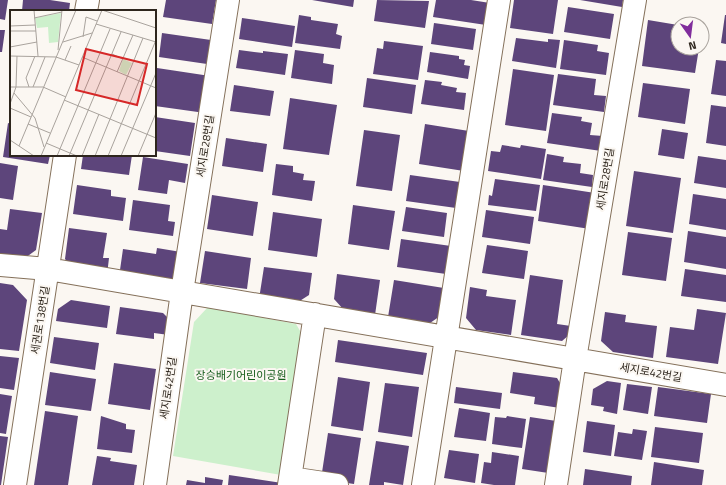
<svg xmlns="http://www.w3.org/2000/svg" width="726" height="485" viewBox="0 0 726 485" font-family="'Titillium Web','Noto Sans KR',sans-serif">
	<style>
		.green { fill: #cdf0cc }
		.building { fill: #5d457b }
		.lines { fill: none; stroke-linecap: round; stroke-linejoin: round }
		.street-casing { stroke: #84705a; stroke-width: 24 }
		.street { stroke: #fff; stroke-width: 22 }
		.labels { text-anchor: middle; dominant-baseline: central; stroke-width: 4; stroke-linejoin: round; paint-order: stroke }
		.street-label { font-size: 11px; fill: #2e261d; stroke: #fbf7f2 }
		.park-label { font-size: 11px; fill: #145c1a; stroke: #fbf7f2 }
		.inset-road { fill: none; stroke: #a9a39d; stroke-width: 1 }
		.view { fill: #d62828; fill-opacity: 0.15; stroke: #d62828; stroke-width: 2 }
		.inset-edge { fill: none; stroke: #2e261d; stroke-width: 2 }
	</style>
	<rect width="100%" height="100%" fill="#fbf7f2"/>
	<path class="green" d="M208,307L296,324L303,336L281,475L173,456L194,322Z"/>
	<path class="building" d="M0,0H8L5,20L0,19Z
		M23,0H50L70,3L69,11H22Z
		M166,0H216L212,24L163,17Z
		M312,0H354L353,7Z
		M377,0L429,1L425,28L374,21Z
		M436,0H471L490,3L486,25L433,17Z
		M514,0H558L553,34L510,28Z
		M580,0H623L622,7Z
		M568,7L614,14L610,39L564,32Z
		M299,15L311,17V20L338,24L336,34L342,36L340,49L295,43Z
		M725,15H726V44L721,43Z
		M242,18L295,26L292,47L239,39Z
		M648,20L678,25V48H699L695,73L642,66Z
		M434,23L476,29L473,50L431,44Z
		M0,30H5L2,52H0Z
		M162,33L211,40L207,64L159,57Z
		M516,38L548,42V39L560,40L556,68L512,61Z
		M564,40L598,45L597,51L609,53L606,75L560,69Z
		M384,41L423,46L418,80L373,74L377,48L383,49Z
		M239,50L263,53V51L288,54L285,75L236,68Z
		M295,50L324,54L323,63L334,65L332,84L291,78Z
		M430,52L459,56V59L465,60L464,65L470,66L468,79L427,72Z
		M716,60L726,61V96L711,94Z
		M157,68L210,76L205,113L155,106V80Z
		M513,69L554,75L546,131L505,125Z
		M558,74L596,79L594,95L606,96L604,112L553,105Z
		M367,78L416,85L412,114L363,107Z
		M425,80L442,82L441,85L457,88L456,92L466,93L464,110L421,104Z
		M643,83L690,89L685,124L638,117Z
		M234,85L274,91L270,116L230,111Z
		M290,98L337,105L329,155L283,149Z
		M711,105L726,107V146L706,143Z
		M552,113L582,117L581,121L592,123L590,135L603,136L601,151L547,143Z
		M155,117L195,123L190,156L155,151Z
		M8,123L11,124V155H50L48,164L3,157Z
		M425,124L469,131L464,171L419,164Z
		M662,129L688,133L684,159L658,155Z
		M364,130L400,135L392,191L356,186Z
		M226,138L267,144L263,172L222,166Z
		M502,145L520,148L521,145L546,149L541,179L488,171L491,151L500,152Z
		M547,154L564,157L563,162L581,164L580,173L593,175L592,187L543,180Z
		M83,155H132L129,175L81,169Z
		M698,156L726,160V188L694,183Z
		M143,157L188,164L185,183L169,180L167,194L138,190Z
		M0,163L18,166L13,200L0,198Z
		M276,164L293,166V172L304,174L303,180L315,181L312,201L272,195Z
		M634,171L681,178L673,233L626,226Z
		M410,175L460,182L456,208L406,201Z
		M495,179L540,185L536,211L488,205L489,195L492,196Z
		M77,185L111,190V196L126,198L123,221L73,214Z
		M543,185L595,193L590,229L538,221Z
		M693,194L726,199V230L689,224Z
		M212,195L258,202L253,236L207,229Z
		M133,200L170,205L168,221L175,222L173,236L129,230Z
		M353,205L395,211L389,250L348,244Z
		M406,207L447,213L444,237L402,231Z
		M10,209L42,213L36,250L25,258L0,255V229L7,230Z
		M486,210L534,217L530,244L482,237Z
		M273,212L322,219L317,257L268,250Z
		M69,228L107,233L103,258H109L107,275L74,270L65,259Z
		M688,231L726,237V269L684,262Z
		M628,232L672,238L666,281L622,275Z
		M401,239L451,246L446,274L397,267Z
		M487,245L528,251L524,279L482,273Z
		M157,248L181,252L178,276L166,284L119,277L123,249L156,254Z
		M205,251L251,258L247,289L200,283Z
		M264,267L312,273L309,295L295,304L259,299Z
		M685,269L726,275V302L681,296Z
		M337,274L380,280L375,315L344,310L334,299Z
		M530,275L563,280L557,324L571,326L569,335L562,341L521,335Z
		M394,280L450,289L446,312L430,323L388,317Z
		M0,283L13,285L27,300L19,351L0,349Z
		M470,287L487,290L486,296L516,300L511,335L476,330L466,318Z
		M71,300L110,306L107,328L56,321L58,309Z
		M120,307L163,313L171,321L169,335L154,333V339L116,334Z
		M697,309L726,313L718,364L666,357L670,327L694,330Z
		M605,312L626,315L625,322L657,326L653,358L613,352L601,341Z
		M54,337L99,343L95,370L50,363Z
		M338,340L427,353L423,375L335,362Z
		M0,356L19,358L14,390L0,388Z
		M114,363L156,369L150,410L108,404Z
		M50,372L96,379L91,411L45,405Z
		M513,372L557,378L563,388L560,408L534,404L535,397L510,393Z
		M338,377L370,382L363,431L331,426Z
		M607,381L621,383L617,414L603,411L604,407L591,405L593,389Z
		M385,383L419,387L412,437L378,432Z
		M627,384L652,387L648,414L623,410Z
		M456,387L502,393L500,409L454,403Z
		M658,387L711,394L707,423L654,416Z
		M0,394L12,396L6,434L0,433Z
		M459,408L490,413L486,441L454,437Z
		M45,411L78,416L68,485H34Z
		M101,416L126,424V429L135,430L132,453L97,449Z
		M507,416L526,419L522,448L492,444L495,417L506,418Z
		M530,417L563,422L555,474L522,469Z
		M587,421L615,425L611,456L583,452Z
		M655,427L703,433L699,463L651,457Z
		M633,429L647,431L642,460L614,456L618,432L632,434Z
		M328,433L361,438L354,484L321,479Z
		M0,436L8,437L1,485H0Z
		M376,441L409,446L403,485L384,482V485H369Z
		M449,450L479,454L475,483L444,478Z
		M492,452L519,456L515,485H494L481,483L484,462L491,463Z
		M97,456L111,458L110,461L137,465L134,485H92Z
		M654,462L704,470L702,485H651Z
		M585,469L632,476L631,485H583Z
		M229,475L282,483V485H228Z
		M205,477L223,480L222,485H186L187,480L205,483Z"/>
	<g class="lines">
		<g class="street-casing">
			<path id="street" d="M86,11L88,0
				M0,265L48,269L726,385
				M290,478L337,485
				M15,485L65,155
				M155,485L182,292L228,0
				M289,485L315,314
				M423,485L499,0
				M556,485L575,359L635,0"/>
		</g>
		<use href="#street" class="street"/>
	</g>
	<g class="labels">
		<g class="street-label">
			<text transform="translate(205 146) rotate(-81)">세지로28번길</text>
			<text transform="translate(605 179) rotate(-81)">세지로28번길</text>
			<text transform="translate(40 320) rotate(-81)">세권로138번길</text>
			<text transform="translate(651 372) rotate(10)">세지로42번길</text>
			<text transform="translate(168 388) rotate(-82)">세지로42번길</text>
		</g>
		<g class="park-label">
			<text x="241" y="375">장승배기어린이공원</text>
		</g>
	</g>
	<g transform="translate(10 10)">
		<rect width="146" height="146" fill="#fbf7f2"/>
		<path d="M51,3L48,32L39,33L38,17L27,18L25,8ZM113,49L122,53L116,65L109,61Z" fill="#cdf0cc"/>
		<path class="inset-road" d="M24,0L28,46M92,0L146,18M24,8L52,2M86,14L146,32M0,16L25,15M0,21H26M73,27L76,7L87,11M53,32L82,23M0,37L27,32M48,40L52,0M102,44L113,49M0,46L46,47L69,55M72,47L146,78M55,50L61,36M107,62L123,25M0,77H33L56,87M19,77L16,68L25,46M23,77L35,47M4,83L25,108L34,137M54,90L146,128M0,94L6,77L7,46M0,98L21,107M18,114L40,123M0,130L24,146M36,133L67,146M9,136L66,0M31,146L92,0M47,146L100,19M59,146L111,22M72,146L89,104M85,146L133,28M98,146L146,30M111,146L146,63M128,146L146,103"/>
		<path class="view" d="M76,39L137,54L127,95L66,80Z"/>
		<rect width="146" height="146" class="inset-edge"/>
	</g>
	<g transform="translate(690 36) rotate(166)"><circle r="19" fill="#fbf7f2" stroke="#a9a39d"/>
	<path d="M0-3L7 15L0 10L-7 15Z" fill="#802d9c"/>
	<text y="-6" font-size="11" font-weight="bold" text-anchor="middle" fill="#2e261d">N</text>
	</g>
</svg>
